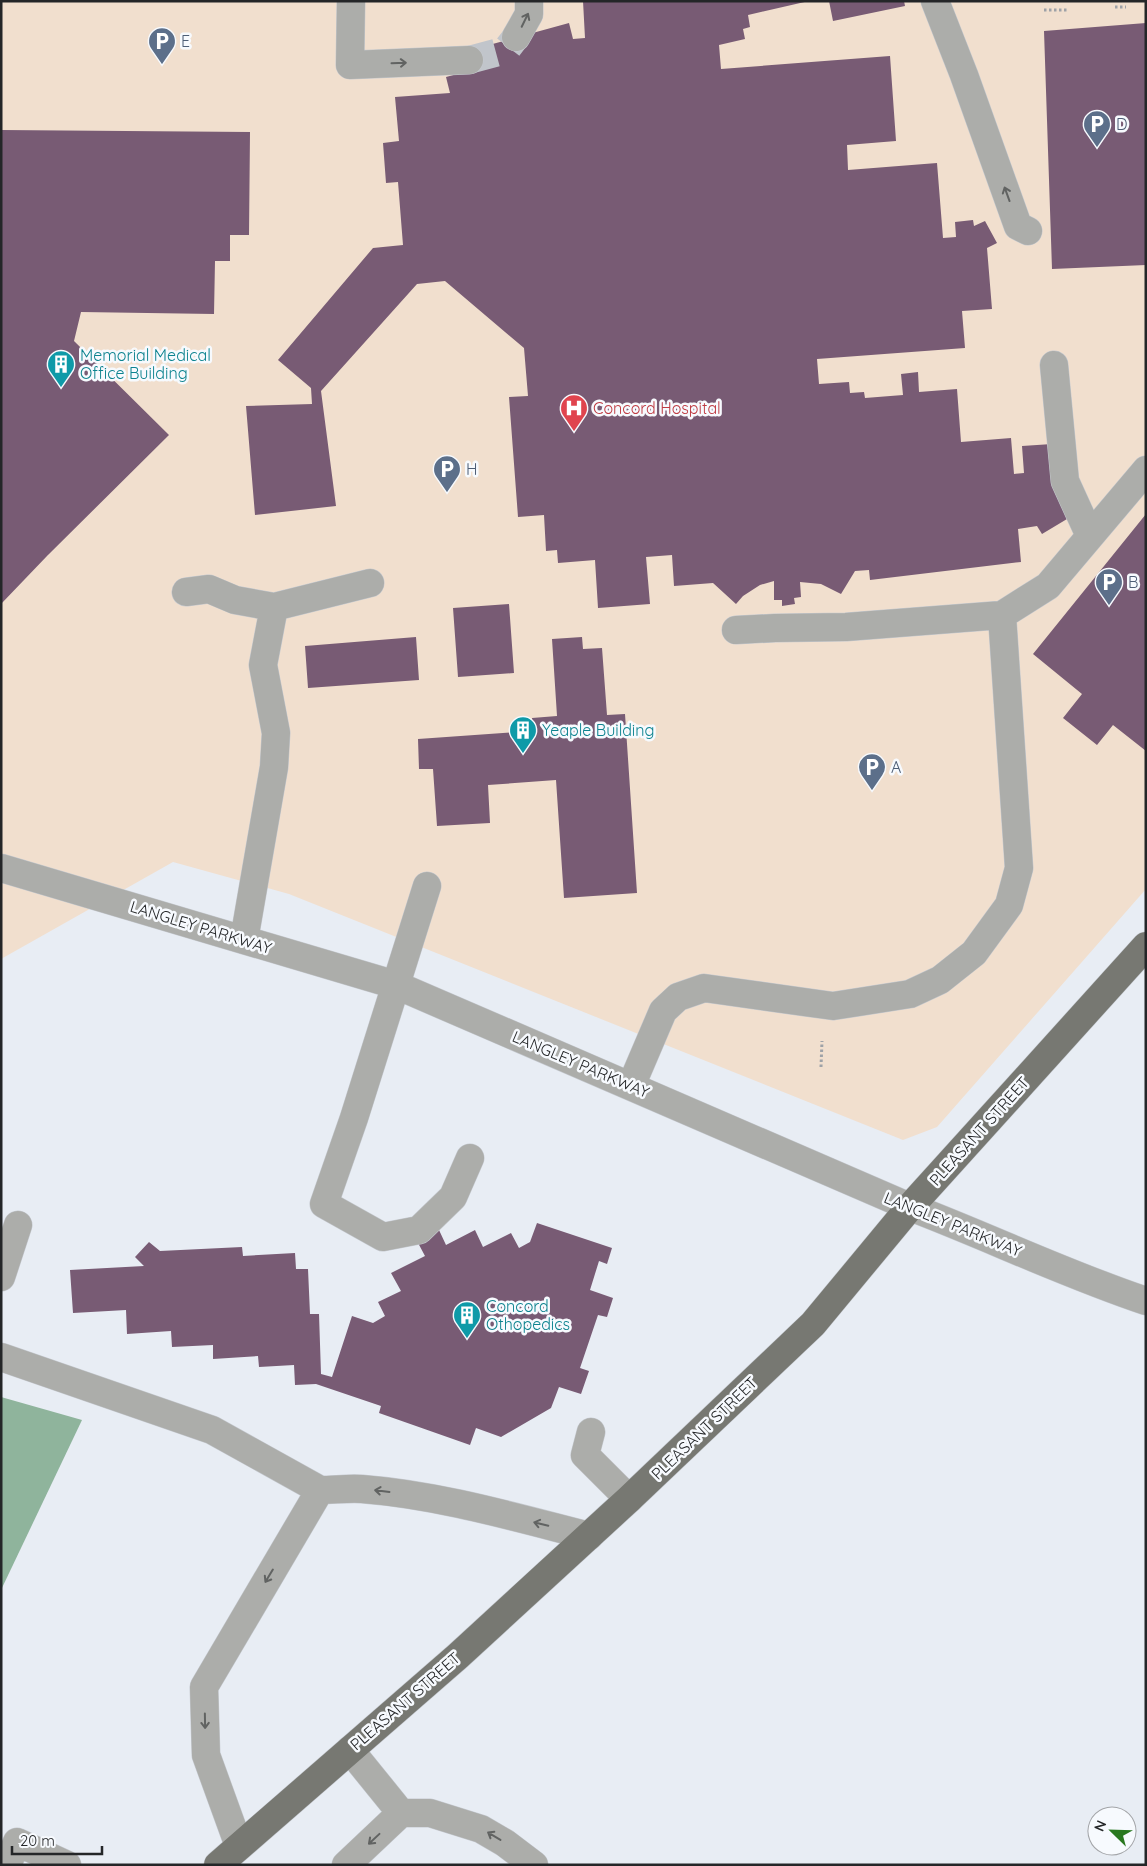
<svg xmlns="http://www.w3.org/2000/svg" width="1147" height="1866" viewBox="0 0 1147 1866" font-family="Quicksand,sans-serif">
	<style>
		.medical { fill: #f1dfce }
		.forest { fill: #8fb49c }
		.building { fill: #785b74 }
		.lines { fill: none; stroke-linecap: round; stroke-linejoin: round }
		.minor-tunnel { stroke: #c1c5cb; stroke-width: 28; stroke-dasharray: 28 14; stroke-linecap: butt }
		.minor-casing { stroke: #c5c9cf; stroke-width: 29 }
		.major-casing { stroke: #c5c9cf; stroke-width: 29 }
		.path { stroke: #9ea2a7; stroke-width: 3; stroke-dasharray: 2.5 2.5; stroke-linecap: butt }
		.minor { stroke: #acadaa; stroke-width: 28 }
		.major { stroke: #777872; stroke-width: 28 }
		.oneway { stroke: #616362 }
		.labels { text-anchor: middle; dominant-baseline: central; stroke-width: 5; stroke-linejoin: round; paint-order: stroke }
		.service-label { font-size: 16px; fill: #4e5e75; stroke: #f7fafe; text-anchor: start }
		.culture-label { font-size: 16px; fill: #0d838f; stroke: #f7fafe; text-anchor: start }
		.health-label { font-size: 16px; fill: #be3a42; stroke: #f7fafe; text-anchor: start }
		.street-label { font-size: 16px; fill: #242628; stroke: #f7fafe }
	</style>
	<rect width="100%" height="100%" fill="#e8edf4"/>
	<path class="medical" d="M1,1H1146V889L937,1127L903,1140L289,894L173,862L1,959Z"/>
	<path class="forest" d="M1,1397L82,1420L1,1590Z"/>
	<path class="building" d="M583,1H809L748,15L750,27L743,29L745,39L719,45L721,69L890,56L896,141L847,145L848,170L937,163L943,238L956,237L955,222L973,220L974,226L985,221L997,243L987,248L992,309L962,311L965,348L817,359L819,384L849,382L850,393L864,392L865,398L903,395L901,374L918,372L919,392L957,389L961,442L1011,438L1014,474L1024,473L1022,446L1052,444L1072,516L1042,534L1037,526L1018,529L1021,562L870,580L869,570L855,571L841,594L821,584L800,582L801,597L794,598L795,604L782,606V600H774V581L760,585L743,596L736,604L713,583L674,586L672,555L646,557L650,604L598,608L595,560L558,563L557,550L546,551L544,515L518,517L509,397L528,396L524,348L445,281L417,284L321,391L336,506L255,515L246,406L312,404L311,388L278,360L373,248L403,245L398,182L386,183L383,143L399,141L395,97L450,93L446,77L472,70L467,51L569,23L573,39L585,38Z
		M829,1H904L905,6L833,21Z
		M1146,23V265L1052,269L1044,31Z
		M1,130L250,132L249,235H230V261H215L214,314L81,312L74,341L169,435L47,556L1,604Z
		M1146,514V751L1113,725L1097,745L1063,718L1082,694L1033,654Z
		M509,604L514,673L458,677L453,608Z
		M416,637L419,680L308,688L305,646Z
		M582,637L583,649L602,648L607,715L625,714L637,893L564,898L556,780L488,785L490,823L437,826L433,769H419L418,739L533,731L532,718L557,716L552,639Z
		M537,1223L612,1248L607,1264L599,1261L590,1290L613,1298L607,1317L598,1315L580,1368L589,1371L581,1394L559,1387L551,1408L501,1437L476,1428L470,1445L379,1413L381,1406L316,1384L295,1385L294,1365L259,1367L258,1356L213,1359V1345L172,1347L171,1331L127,1334L126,1310L73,1313L70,1270L144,1266L135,1257L149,1242L160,1251L242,1247L243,1256L295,1253L296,1269H308L310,1314H319L321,1374L332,1377L352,1316L373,1323L385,1316L378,1302L401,1291L391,1273L425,1256L417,1241L439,1230L446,1245L475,1230L483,1247L511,1233L519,1248L530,1242Z"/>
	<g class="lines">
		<path class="minor-tunnel" d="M469,60L506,50L516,37"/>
		<g class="minor-casing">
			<path id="minor" d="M351,1L350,65L469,60
				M935,1L964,75L1018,226L1028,231
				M516,37L529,14V1
				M1054,365L1065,481L1090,536
				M186,592L209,589L235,600L274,607L370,583
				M736,630L775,628L846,627L1002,615L1048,586L1146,470
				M1,868L396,985L910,1207C989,1237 1065,1274 1146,1301
				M427,886L354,1118L324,1204L383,1237L419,1230L453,1197L470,1158
				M244,940L274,767L276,733L263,665L274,607
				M631,1086L663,1011L678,997L704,988L833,1006L910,994L940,980L974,953L1009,905L1019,868L1002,615
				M1,1277L18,1225
				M1,1357L212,1430L320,1490
				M591,1432L585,1455L629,1499
				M350,1750L401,1813
				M239,1846L206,1755L204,1687L320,1490C334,1490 348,1488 362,1489C439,1495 514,1517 589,1536
				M7,1865L17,1842L67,1865
				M346,1865L401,1813H430L481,1829L505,1843L534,1865"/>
		</g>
		<g class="major-casing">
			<path id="major" d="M218,1865L458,1656L629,1499L813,1324L910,1207L1146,946"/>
		</g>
		<path class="path" d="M1115,7H1126
			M1044,10H1067
			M821,1067L822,1041"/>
		<use href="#minor" class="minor"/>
		<use href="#major" class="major"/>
	</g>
	<defs><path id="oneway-shaft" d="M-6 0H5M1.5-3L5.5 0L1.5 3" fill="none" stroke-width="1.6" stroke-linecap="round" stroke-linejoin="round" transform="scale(1.25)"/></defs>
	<g class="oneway">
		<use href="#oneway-shaft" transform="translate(525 20) rotate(-64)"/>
		<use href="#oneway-shaft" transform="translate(399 63) rotate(-2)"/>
		<use href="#oneway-shaft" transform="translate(1007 194) rotate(-110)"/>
		<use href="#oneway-shaft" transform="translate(382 1491) rotate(-173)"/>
		<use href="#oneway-shaft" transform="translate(541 1524) rotate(-166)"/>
		<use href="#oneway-shaft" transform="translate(269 1576) rotate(121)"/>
		<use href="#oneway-shaft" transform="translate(205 1721) rotate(89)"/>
		<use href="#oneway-shaft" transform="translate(494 1836) rotate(-149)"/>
		<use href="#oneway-shaft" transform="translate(374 1839) rotate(137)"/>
	</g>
	<defs>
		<g id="parking-pin" transform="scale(1.4375)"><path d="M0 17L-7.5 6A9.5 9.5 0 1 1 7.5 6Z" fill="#5c6f8a" stroke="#f7fafe"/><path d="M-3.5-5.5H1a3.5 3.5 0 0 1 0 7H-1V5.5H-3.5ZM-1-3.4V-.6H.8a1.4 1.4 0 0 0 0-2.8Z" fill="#fff"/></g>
		<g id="building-pin" transform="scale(1.4375)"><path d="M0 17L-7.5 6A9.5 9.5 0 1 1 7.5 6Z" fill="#0f9aa8" stroke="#f7fafe"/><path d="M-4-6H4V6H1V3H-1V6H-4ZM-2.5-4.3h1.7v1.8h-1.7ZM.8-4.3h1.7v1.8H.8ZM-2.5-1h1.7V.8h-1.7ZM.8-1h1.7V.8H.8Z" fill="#fff"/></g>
		<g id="hospital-pin" transform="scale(1.4375)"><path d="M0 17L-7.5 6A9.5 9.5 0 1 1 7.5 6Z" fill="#e0444e" stroke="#f7fafe"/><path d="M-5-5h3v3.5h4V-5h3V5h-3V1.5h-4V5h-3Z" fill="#fff"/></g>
	</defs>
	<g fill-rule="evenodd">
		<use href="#parking-pin" x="162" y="41"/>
		<use href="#parking-pin" x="1097" y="124"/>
		<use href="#building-pin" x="61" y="364"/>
		<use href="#hospital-pin" x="574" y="408"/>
		<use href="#parking-pin" x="447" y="469"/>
		<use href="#parking-pin" x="1109" y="582"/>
		<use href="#building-pin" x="523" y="730"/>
		<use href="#parking-pin" x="872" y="767"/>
		<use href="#building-pin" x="467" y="1315"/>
	</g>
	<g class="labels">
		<g class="service-label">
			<text x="181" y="41">E</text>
			<text x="1116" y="124">D</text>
			<text x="466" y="469">H</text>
			<text x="1128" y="582">B</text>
			<text x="891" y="767">A</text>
		</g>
		<g class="culture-label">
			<text x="80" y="355">Memorial Medical<tspan x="80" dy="18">Office Building</tspan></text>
			<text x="542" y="730">Yeaple Building</text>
			<text x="486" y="1306">Concord<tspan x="486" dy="18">Othopedics</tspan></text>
		</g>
		<g class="health-label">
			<text x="593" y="408">Concord Hospital</text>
		</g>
		<g class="street-label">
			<text transform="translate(201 927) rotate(17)">LANGLEY PARKWAY</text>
			<text transform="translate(581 1064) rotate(23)">LANGLEY PARKWAY</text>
			<text transform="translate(979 1131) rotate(-48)">PLEASANT STREET</text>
			<text transform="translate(953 1224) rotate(22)">LANGLEY PARKWAY</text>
			<text transform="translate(704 1428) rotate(-44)">PLEASANT STREET</text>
			<text transform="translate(405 1701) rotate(-41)">PLEASANT STREET</text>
		</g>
	</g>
	<rect width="1147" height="1866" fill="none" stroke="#242628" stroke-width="5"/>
	<g transform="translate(1112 1831) rotate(293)"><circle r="24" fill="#f7fafe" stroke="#a3a5a8"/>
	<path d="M0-4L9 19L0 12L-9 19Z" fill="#297820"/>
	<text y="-8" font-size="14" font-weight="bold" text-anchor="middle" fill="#242628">N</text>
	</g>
	<path d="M12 1846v8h90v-8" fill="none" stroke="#242628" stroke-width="2.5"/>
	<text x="20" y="1846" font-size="15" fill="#242628" stroke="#f7fafe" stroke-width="4" paint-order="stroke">20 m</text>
</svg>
